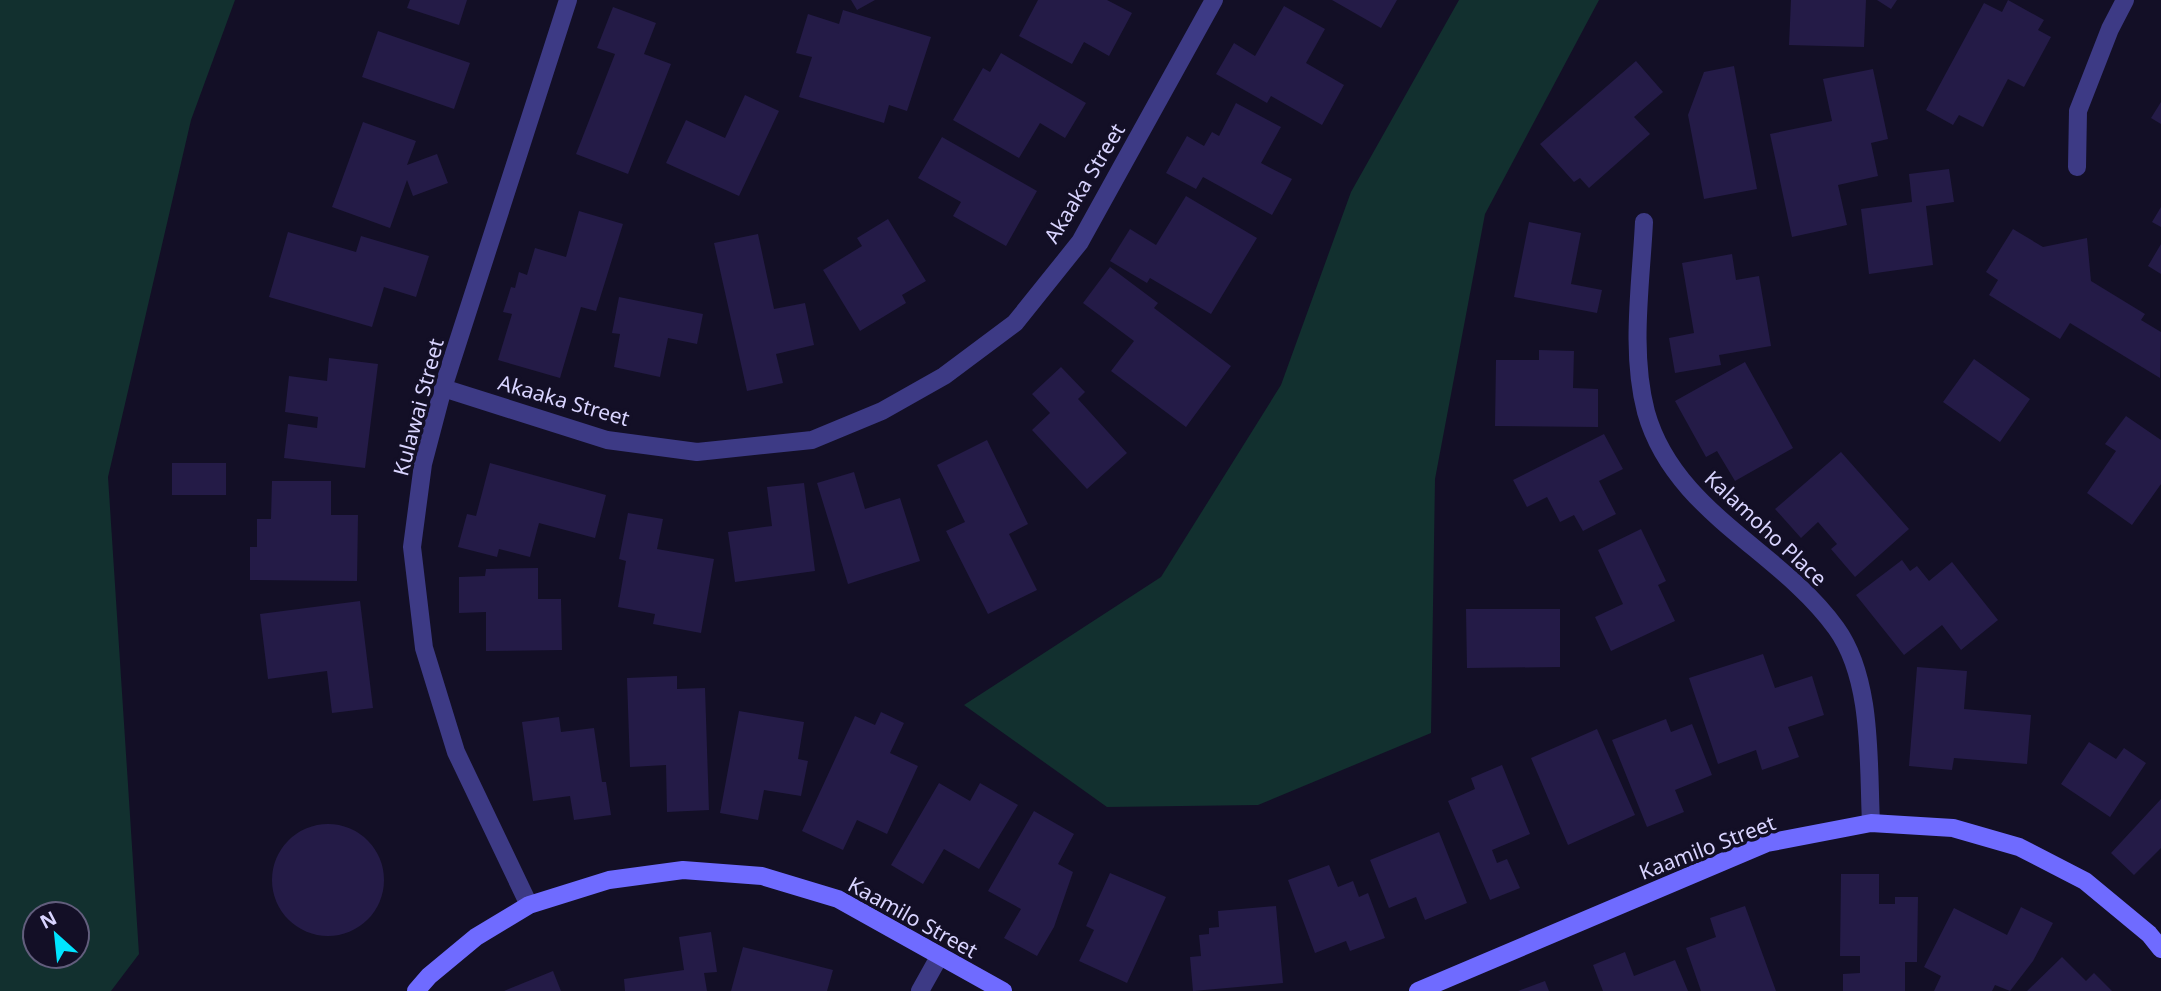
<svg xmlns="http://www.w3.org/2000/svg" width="2161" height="991" viewBox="0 0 2161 991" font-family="'Noto Sans',sans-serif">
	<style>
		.green { fill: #12302f; fill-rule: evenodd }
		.building { fill: #241b47 }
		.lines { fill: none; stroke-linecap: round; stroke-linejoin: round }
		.street { stroke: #3d3a85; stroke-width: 18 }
		.secondary { stroke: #6f6bff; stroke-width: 18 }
		.labels { text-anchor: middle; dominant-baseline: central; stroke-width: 7; stroke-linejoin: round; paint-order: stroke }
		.street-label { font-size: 21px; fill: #d9d4ff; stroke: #130f26 }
	</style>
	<rect width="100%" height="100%" fill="#130f26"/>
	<path class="green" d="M0,0H235L191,120L108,477L139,954L111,991H0ZM77,914V956H35V914Z
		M1459,0H1599L1485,214L1435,479L1431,733L1258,805L1107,807L964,705L1161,577L1281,385L1351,192Z"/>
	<path class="building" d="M410,0H467L459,25L407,8Z
		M851,0H875L857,10Z
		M1038,0H1107L1132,13L1109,56L1084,42L1072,64L1019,36Z
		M1332,0H1397L1381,28Z
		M1791,0H1866L1864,47L1789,45Z
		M1877,0H1897L1891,9Z
		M2008,0L2044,20L2038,30L2051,37L2024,87L2008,79L1983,127L1959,115L1953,125L1926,110L1984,3L2002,12Z
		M1284,6L1325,29L1306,63L1344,85L1322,125L1271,96L1267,103L1216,74L1234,43L1255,56Z
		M613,7L656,23L644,54L671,64L628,174L576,154L615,54L597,48Z
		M843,10L931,37L907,111L889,105L884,123L799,97L812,57L796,53L808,14L839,24Z
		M378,31L470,63L454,109L362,77Z
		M1001,53L1086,103L1065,138L1040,123L1019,158L953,120L983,68L990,72Z
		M1636,61L1663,92L1634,117L1650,134L1589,188L1580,178L1574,182L1540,144Z
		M1734,66L1757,189L1704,199L1688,115L1704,72Z
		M1873,69L1888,139L1871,143L1878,176L1838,185L1847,225L1792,237L1770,134L1832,121L1823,79Z
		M745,95L779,111L739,196L666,163L686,120L725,138Z
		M2161,102V124L2151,118Z
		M1236,103L1281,127L1261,163L1292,179L1272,215L1203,177L1196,189L1166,173L1187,136L1204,146L1212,132L1219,136Z
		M363,122L416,141L407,165L437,154L448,183L413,196L407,180L390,228L332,207Z
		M942,137L1037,191L1006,246L953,216L961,202L918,178Z
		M1949,169L1954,202L1926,206L1933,265L1869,274L1861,209L1912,202L1909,174Z
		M1186,196L1257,238L1211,314L1150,278L1147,283L1110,261L1130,229L1156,245Z
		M2161,207V227L2152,222Z
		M579,211L623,224L596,311L581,307L560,378L498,360L512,314L503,312L511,287L515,288L519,272L527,275L535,248L566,257Z
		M888,219L926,281L902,295L906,303L860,331L823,270L862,246L857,238Z
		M1529,222L1581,233L1571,284L1602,290L1597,313L1514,297Z
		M2013,229L2043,247L2087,238L2091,281L2145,314L2141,320L2161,332L2160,378L2070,323L2060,339L1989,295L1998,280L1986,272Z
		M288,232L356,252L361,236L429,256L416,297L384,287L372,327L269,297Z
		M758,234L774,309L805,303L814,345L776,354L783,383L747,391L714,243Z
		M2161,244V274L2148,266Z
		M1732,254L1736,280L1759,276L1771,346L1719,355L1721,365L1675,373L1669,338L1694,333L1682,263Z
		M1110,267L1158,303L1154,308L1231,366L1186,427L1111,371L1134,341L1083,303Z
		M619,297L703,314L697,344L668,338L660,377L614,367L620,334L612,333Z
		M1539,350L1574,351L1573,388L1598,389V427L1495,426L1496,360H1539Z
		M329,358L378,364L365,468L284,458L288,424L317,428L318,417L285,412L289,376L327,381Z
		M1974,359L2030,399L2000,442L1943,402Z
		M1745,362L1793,448L1735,481L1717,451L1706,457L1675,401Z
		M1061,367L1085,392L1078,399L1127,453L1087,489L1032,430L1050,413L1032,394Z
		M2126,416L2161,440V484L2132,525L2087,493L2116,451L2105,444Z
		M1604,434L1623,469L1599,481L1616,514L1583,531L1574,515L1560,522L1547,497L1527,507L1513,480Z
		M987,440L1028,524L1009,534L1037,590L988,614L946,531L965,522L937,465Z
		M1841,452L1909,529L1855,577L1831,549L1837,544L1818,522L1801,538L1775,509Z
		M172,463H226V495H172Z
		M490,463L606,495L595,538L539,523L530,557L499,549L497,557L458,547L467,514L476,516Z
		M854,472L865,509L900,498L920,561L848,584L817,483Z
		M272,481H331V515H358L357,581L250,580V547H257V519H271Z
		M804,483L815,571L735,582L728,532L772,526L767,487Z
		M628,513L663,519L657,549L714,559L701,633L653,624L655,614L618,607L626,561L619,559Z
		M1641,529L1666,581L1658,585L1675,621L1611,651L1595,617L1623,604L1598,550Z
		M1902,560L1910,571L1917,566L1929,581L1952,562L1998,620L1961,650L1942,625L1904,655L1856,595Z
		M538,568V599H561L562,650L486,651V612L459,613V577L485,576L486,569Z
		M360,601L373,708L332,713L327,671L268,679L260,614Z
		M1466,609H1560V667L1467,668Z
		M1763,654L1775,688L1812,676L1824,715L1788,727L1799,757L1762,770L1756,750L1718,764L1689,678Z
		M1917,667L1967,671L1964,709L2031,715L2027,764L1954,758L1952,770L1909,766Z
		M677,676V689L705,688L709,810L667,812L666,765L630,767L627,678Z
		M739,711L804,722L798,759L808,761L801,796L764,790L758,820L720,813Z
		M881,712L904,723L890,753L918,766L887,834L857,820L843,850L802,831L855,716L875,725Z
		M559,717L561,732L594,728L602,782H606L611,815L574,820L570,796L533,801L522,722Z
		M1666,719L1671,732L1692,724L1712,775L1675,790L1684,812L1647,827L1612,740Z
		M1597,729L1635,815L1568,845L1531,758Z
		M2089,742L2116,759L2124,748L2146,763L2110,817L2061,784Z
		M1502,765L1530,834L1492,850L1497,863L1507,859L1520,888L1490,900L1448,801L1475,789L1471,778Z
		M939,783L970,801L980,783L1018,805L979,869L944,849L923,884L891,865Z
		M2161,799V848L2134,875L2111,853Z
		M1034,811L1074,834L1058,864L1073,872L1054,927L1037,956L1004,938L1021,909L988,891Z
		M272 880a56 56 0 1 1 112 0a56 56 0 1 1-112 0Z
		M1439,832L1467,903L1425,920L1416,897L1389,908L1370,860Z
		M1329,865L1338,887L1353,881L1359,897L1368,893L1385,938L1350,951L1346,941L1315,953L1288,880Z
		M1110,873L1166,897L1127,983L1079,961L1094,930L1086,926Z
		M1841,874H1879V904H1895V897H1918L1917,962H1905V991H1843V974L1860,973V956H1840Z
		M1276,906L1283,983L1193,991L1190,957L1201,956L1199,935L1209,934V928L1219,927L1218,911Z
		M1745,906L1776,991H1701L1686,948L1716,937L1710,918Z
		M2021,907L2053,923L2033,961L2010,991L1995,985L1992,991H1934L1941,976L1924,967L1954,908L2007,935Z
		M711,932L717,972L704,973L707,991H625L624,979L684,970L679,937Z
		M743,947L833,970L827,991H731Z
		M1625,952L1634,976L1675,960L1688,991H1603L1593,965Z
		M2062,957L2086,981L2094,973L2112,991H2027Z
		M553,971L561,991H504Z
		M1545,981L1549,991H1518Z"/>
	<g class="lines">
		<path class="street" d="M2077,167L2078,111L2110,29L2125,0
			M1644,222C1641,284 1630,351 1646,412C1674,512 1779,549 1836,628C1873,679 1868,762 1871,823
			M443,388L607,440L697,452L812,440L882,411L944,376L1015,323L1080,242L1214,0
			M529,905L456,752L424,648L412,547L423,464L443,388L568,0
			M920,991L939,957"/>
		<path class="secondary" d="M416,991L429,976L476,937L529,905L609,880L683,870L762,876L838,899L1003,991
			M1418,991L1767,843L1871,823L1953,828L2019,847L2085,881L2149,934L2161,949"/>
	</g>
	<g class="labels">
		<g class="street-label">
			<text transform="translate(1084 183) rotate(-59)">Akaaka Street</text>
			<text transform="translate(564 400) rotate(16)">Akaaka Street</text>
			<text transform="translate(418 407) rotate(-75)">Kulawai Street</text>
			<text transform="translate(1766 528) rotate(43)">Kalamoho Place</text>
			<text transform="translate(1707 847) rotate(-21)">Kaamilo Street</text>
			<text transform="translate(913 917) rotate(29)">Kaamilo Street</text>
		</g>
	</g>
	<g transform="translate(56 935) rotate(333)"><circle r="33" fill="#130f26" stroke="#625e7d" stroke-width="2"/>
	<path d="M0-5L12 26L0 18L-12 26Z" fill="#00e5ff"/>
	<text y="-10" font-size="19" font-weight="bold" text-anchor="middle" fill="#d9d4ff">N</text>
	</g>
</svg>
